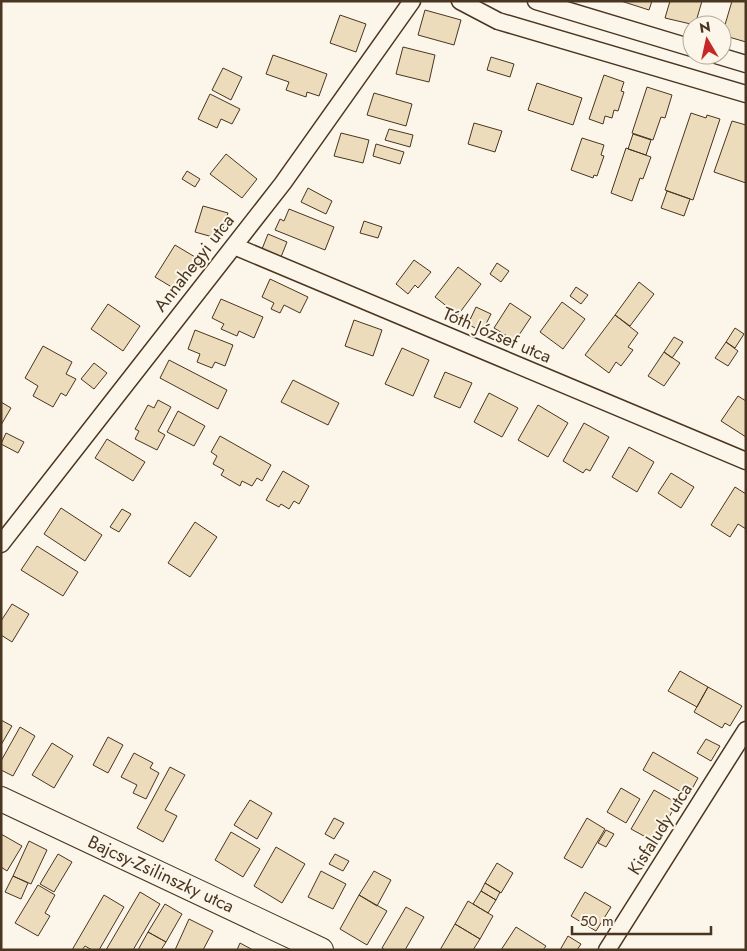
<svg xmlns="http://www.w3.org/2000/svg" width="747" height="951" viewBox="0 0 747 951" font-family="Jost,sans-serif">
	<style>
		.building { fill: #ecdcbc; stroke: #4a3520 }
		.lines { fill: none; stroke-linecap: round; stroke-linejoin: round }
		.minor-casing { stroke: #4a3520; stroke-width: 19 }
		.secondary-casing { stroke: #4a3520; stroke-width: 26 }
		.minor { stroke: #fbf6e9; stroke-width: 16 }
		.secondary { stroke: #fbf6e9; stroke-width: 24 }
		.labels { text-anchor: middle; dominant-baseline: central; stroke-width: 4; stroke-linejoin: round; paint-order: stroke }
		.street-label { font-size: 18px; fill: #4a3520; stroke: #fbf6e9 }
	</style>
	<rect width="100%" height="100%" fill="#fbf6e9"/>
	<path class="building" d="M621,1H652L649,10Z
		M670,1H702L695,25L665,18Z
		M732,1H746V42L722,35Z
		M425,10L461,20L454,45L418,35Z
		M340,15L366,24L356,52L330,43Z
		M403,47L435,55L429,82L396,74Z
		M273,55L327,74L319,96L307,92L306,97L286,90L289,82L266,74Z
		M491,57L514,64L510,77L487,70Z
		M223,68L242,77L231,100L212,90Z
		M604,75L624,82L621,91L624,92L618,111L614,110L612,118L605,116L603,124L589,119Z
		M537,83L582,98L573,125L528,110Z
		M647,87L672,95L665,118L661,117L653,140L632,133Z
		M374,93L412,104L406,126L367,115Z
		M210,94L240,109L232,124L221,119L217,128L198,119Z
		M691,113L706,118L707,115L720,119L693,200L665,190Z
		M732,121L746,125V183L714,172Z
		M474,123L502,131L495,152L468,144Z
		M389,129L413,135L410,147L385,140Z
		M341,133L369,140L363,163L334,156Z
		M633,134L651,140L646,155L628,149Z
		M582,138L604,145L601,155L604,156L597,176L594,175L593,178L571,170Z
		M376,144L404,152L400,164L373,156Z
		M626,148L651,157L643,179L640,178L632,201L611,193Z
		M226,154L257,179L242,198L210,174Z
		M187,171L200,179L195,187L182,179Z
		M308,188L332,201L326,214L301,202Z
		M667,191L690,199L684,216L661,208Z
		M203,206L228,213L220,239L195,232Z
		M289,209L334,227L325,250L275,230L280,219L284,221Z
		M364,221L382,227L378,238L360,233Z
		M268,234L287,242L281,257L262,249Z
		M175,245L200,260L180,292L155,277Z
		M414,260L431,272L418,288L415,285L408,294L396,284Z
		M497,263L509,271L501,282L490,274Z
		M458,267L481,284L458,315L435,297Z
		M270,279L308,297L300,313L284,305L280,313L271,309L274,303L262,297Z
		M639,282L654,294L630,326L615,315Z
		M576,287L588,295L581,304L570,296Z
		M221,299L263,317L254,338L239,331L237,336L221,329L224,324L212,318Z
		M562,302L585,319L563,349L540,332Z
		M510,303L531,317L515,341L494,328Z
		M108,304L140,326L123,351L91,329Z
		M476,307L491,314L482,332L468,324Z
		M615,315L638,333L628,347L633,350L621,366L616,362L609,373L585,355Z
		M354,320L382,330L373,356L345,346Z
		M735,328L744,334L735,348L726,342Z
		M195,330L233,345L225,366L215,362L212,368L197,362L200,354L188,349Z
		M674,337L683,342L672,358L664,352Z
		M726,342L738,351L728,366L715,358Z
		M43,346L72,362L66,374L76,379L66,396L61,393L53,407L33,396L38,386L25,378Z
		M402,348L429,360L413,396L385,384Z
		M664,352L680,363L664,386L648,376Z
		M169,360L227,390L218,409L160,378Z
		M94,363L107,373L94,389L81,379Z
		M445,372L472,383L460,408L434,397Z
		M293,380L339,403L328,425L281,402Z
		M489,393L518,408L502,437L474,422Z
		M738,396L746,401V437L721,421Z
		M158,400L171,407L158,431L165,435L157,450L135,439L139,431L135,429L148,405L154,408Z
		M1,402L11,408L1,425Z
		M538,405L568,423L548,457L518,440Z
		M178,411L205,426L194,446L167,432Z
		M584,423L609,437L590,471L586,469L583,473L563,461Z
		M6,433L24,442L18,453L1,444Z
		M220,436L271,465L262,481L257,478L252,486L242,481L240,486L221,475L224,470L213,464L217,456L211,452Z
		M107,439L145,462L133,481L95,458Z
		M629,447L654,462L637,492L612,477Z
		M283,471L309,486L299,504L294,501L289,509L281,504L279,507L266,500Z
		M671,473L694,487L681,508L658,493Z
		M735,487L746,494V529L738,524L730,537L711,525Z
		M61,508L102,535L85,561L44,534Z
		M122,509L131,514L119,532L110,527Z
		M195,522L217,537L190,577L168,563Z
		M37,546L78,572L63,596L21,570Z
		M12,604L29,614L12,642L1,635V621Z
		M680,671L708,687L697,707L668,691Z
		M708,687L742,706L730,726L725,723L722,728L694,712Z
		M1,720L12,726L1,745Z
		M20,727L35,736L13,776L1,770V761Z
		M108,737L123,745L108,773L93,765Z
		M706,739L720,746L711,761L697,753Z
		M52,743L73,756L54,788L32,775Z
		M653,752L698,778L688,796L643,770Z
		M134,753L153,763L150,768L159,773L146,799L133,793L137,785L121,777Z
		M170,767L185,775L165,810L177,816L163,842L137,828Z
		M621,788L640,799L626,823L607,812Z
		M654,790L677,803L655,842L631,829Z
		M250,800L272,813L257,839L234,825Z
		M334,818L344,823L334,839L325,834Z
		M587,818L605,829L582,868L564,858Z
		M606,830L614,834L606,847L598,843Z
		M231,832L260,849L243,877L215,860Z
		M1,834L22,846L7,871L1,867Z
		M29,841L47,850L31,884L13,876Z
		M276,847L305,864L282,903L254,886Z
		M58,854L72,862L54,892L40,884Z
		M335,854L349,861L343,871L329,864Z
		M497,863L513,873L501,893L485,883Z
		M321,871L346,884L333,909L308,897Z
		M374,871L391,880L377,906L359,895Z
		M13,876L28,883L21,899L5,892Z
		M485,883L500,892L496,900L481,891Z
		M38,885L55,895L45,913L50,916L38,936L15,923Z
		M481,891L496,900L488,913L473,904Z
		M140,892L160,904L133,950H106Z
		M585,892L611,907L596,931L571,916Z
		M104,895L124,907L99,950H92L85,946L82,950H72Z
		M359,895L387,911L367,945L340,929Z
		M468,901L493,916L480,939L455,924Z
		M165,904L182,914L166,942L148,932Z
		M406,907L424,917L405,950H385L382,948Z
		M189,919L213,931L203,950H175Z
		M455,924L480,939L473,950H440Z
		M516,927L546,946L543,950H501Z
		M148,932L166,942L161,950H138Z
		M568,936L581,944L577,950H560Z
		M240,943L253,950H237Z"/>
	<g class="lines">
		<g class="minor-casing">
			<path id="minor" d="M460,1L498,21L746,94
				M536,1L692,48
				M716,55L746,64
				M234,246L746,461
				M1,544L283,183L412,1
				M607,950L746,730"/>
		</g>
		<g class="secondary-casing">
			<path id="secondary" d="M1,799L321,950"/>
		</g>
		<use href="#minor" class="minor"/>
		<use href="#secondary" class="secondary"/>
	</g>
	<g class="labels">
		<g class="street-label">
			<text transform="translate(194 263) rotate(-52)">Annahegyi utca</text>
			<text transform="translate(497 335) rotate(23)">Tóth József utca</text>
			<text transform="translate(660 829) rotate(-58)">Kisfaludy utca</text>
			<text transform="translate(161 874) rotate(25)">Bajcsy-Zsilinszky utca</text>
		</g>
	</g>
	<rect width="747" height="951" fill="none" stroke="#4a3520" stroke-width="5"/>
	<g transform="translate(707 40) rotate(351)"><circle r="24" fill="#fbf6e9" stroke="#b4a999"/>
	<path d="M0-4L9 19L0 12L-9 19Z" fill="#c62828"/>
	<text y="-8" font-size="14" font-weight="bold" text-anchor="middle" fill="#4a3520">N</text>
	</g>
	<path d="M572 926v8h139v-8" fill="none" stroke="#4a3520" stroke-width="2.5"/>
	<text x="580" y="926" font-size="15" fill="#4a3520" stroke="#fbf6e9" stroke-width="4" paint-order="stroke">50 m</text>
</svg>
